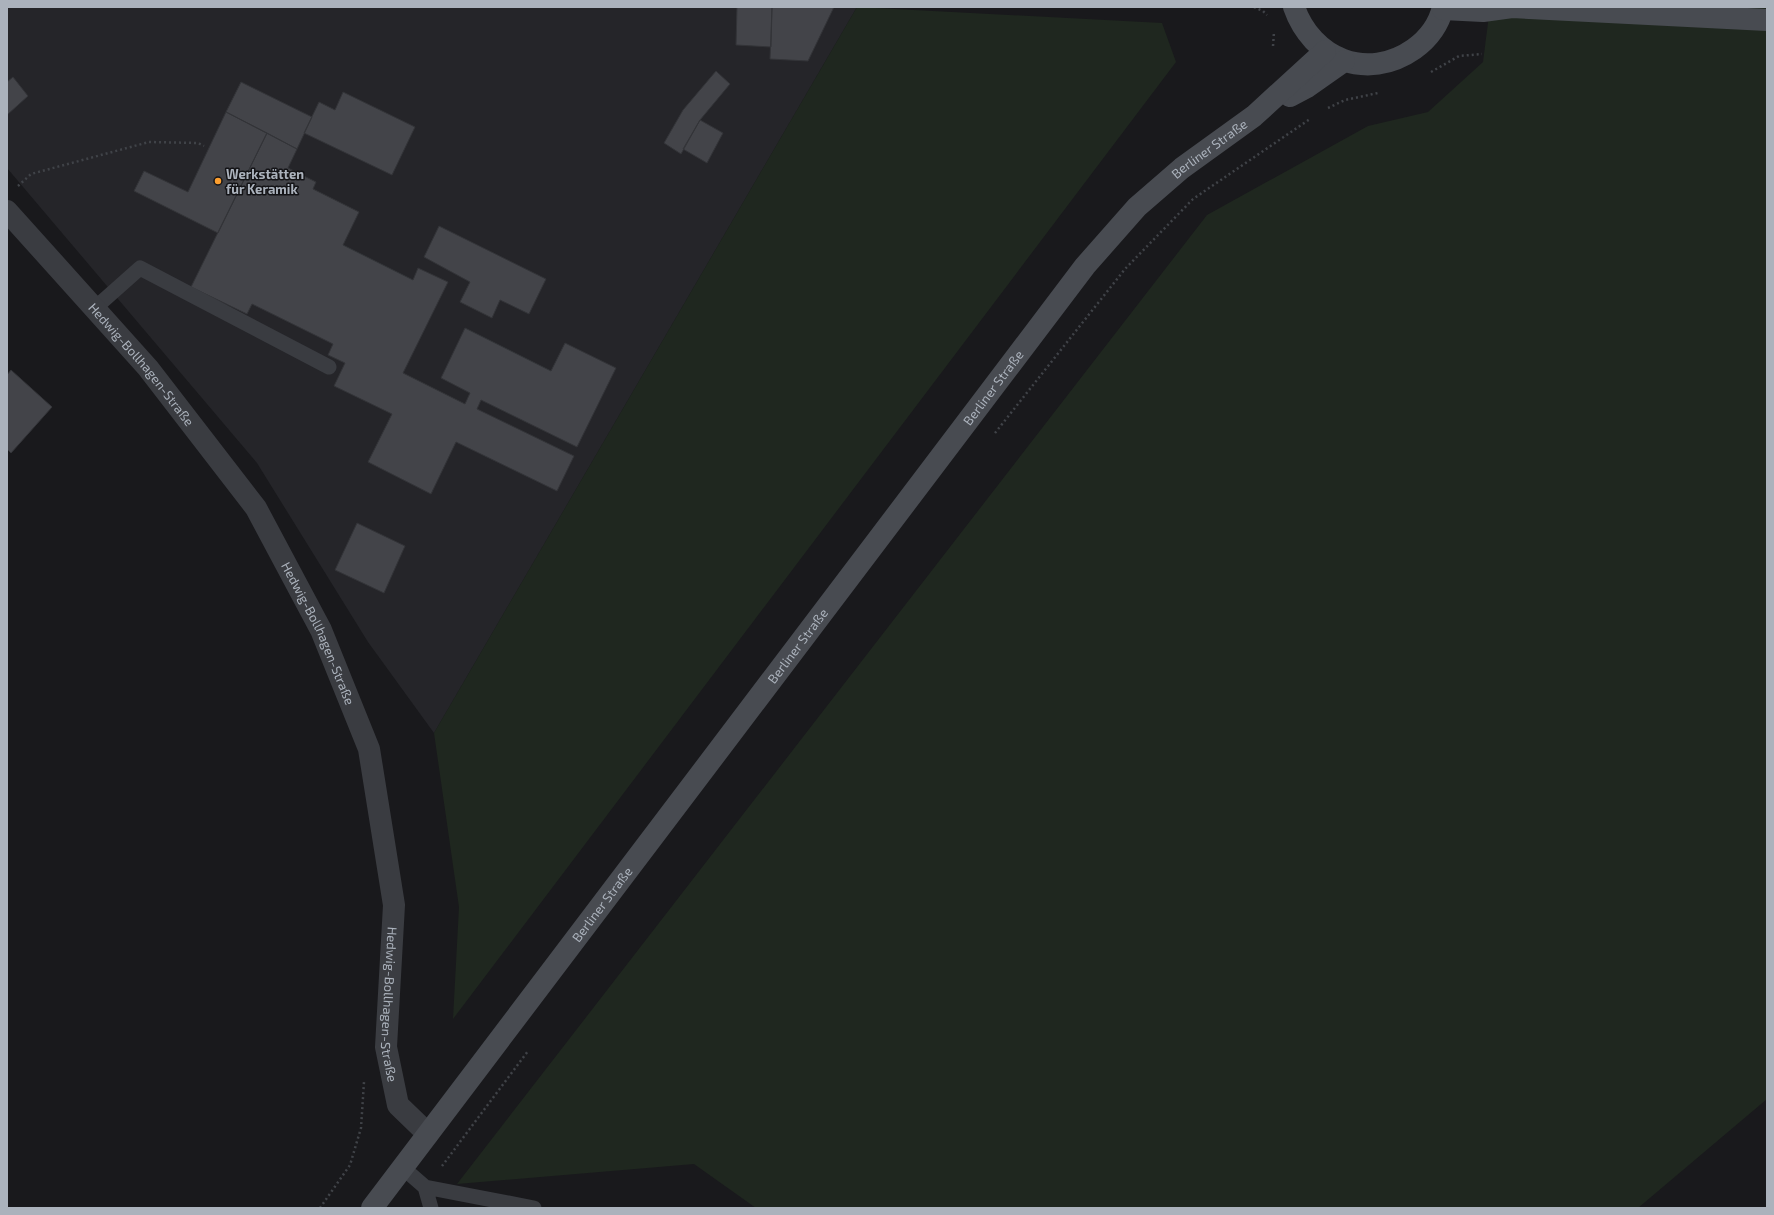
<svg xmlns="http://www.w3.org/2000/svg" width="1774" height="1215" viewBox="0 0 1774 1215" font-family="'Exo 2',sans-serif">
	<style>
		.built { fill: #252529 }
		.green { fill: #1f271f }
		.building { fill: #434449; stroke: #333438 }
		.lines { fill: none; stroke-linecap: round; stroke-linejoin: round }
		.path { stroke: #404348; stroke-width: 2.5; stroke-dasharray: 2 3; stroke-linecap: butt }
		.service { stroke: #3a3c41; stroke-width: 15 }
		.minor { stroke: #3a3c41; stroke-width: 22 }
		.secondary { stroke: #484b51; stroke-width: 22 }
		.poi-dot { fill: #fd9f2f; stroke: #141417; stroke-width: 1.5 }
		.labels { text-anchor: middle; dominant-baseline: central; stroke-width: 3; stroke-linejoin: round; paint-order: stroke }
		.street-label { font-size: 13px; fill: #abb2bc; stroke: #141417 }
		.poi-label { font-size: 13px; font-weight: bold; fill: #abb2bc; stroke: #141417; text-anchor: start }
	</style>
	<rect width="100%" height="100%" fill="#19191c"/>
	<path class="built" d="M7,7H857L434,733L368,642L257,463L7,168Z"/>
	<path class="green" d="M857,7L1162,23L1176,62L453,1019L459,907L434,733Z
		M1490,7H1767V1099L1638,1208H756L694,1164L457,1184L1207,215L1368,126L1428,112L1483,62Z"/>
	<path class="building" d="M737,7H772L771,47L736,45Z
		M772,7H834L808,61L770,59Z
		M716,71L730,84L700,120L681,154L664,143L683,110Z
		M13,77L28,96L7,115V82Z
		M241,82L312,117L297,149L226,112Z
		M343,92L415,127L392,175L304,133L319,102L335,110Z
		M226,112L267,133L218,233L134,191L144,171L188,192Z
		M700,120L723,133L707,163L683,149Z
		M267,133L297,149L288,168L316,182L313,189L359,212L343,245L413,280L418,268L448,282L403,373L465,404L470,393L441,378L465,328L551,371L565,343L616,368L577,447L481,400L477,409L574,456L557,491L456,442L431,494L368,462L392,414L334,386L345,363L328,355L333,344L252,304L247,314L191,287Z
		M439,226L546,279L529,314L500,300L492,318L460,302L470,282L424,257Z
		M11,370L52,407L11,453L7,449V375Z
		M357,523L405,546L384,593L335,570Z"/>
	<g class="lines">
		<path class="path" d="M1254,7L1263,11L1267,15
			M1273,46L1274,32
			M1431,72L1459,56L1482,54
			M1328,108L1345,100L1378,93
			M18,186L31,174L149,142L198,143L204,146
			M995,433L1125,269L1193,199L1310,119
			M442,1166L528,1051
			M320,1208L350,1165L361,1128L364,1082"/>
		<path class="service" d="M95,308L140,268L329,367
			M402,1167L425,1187L431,1208
			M425,1187L534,1208"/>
		<path class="minor" id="s1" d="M7,211L148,368L256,508L321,630L369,749L394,905L386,1047L398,1105L428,1134"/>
		<g class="secondary">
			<path d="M1294,7C1312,59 1367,82 1414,49C1428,39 1439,24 1443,7"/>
			<path d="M1443,9L1483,11L1512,7L1767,20"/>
			<path d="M1290,96L1307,87L1344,61"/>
			<path id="s2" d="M372,1208L1085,266L1137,207L1182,168L1254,116L1325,51"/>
		</g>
	</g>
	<circle class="poi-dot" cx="218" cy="181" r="4"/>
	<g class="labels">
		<g class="street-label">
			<text stroke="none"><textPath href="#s2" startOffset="1353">Berliner Straße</textPath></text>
			<text stroke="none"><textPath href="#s1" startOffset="204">Hedwig-Bollhagen-Straße</textPath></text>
			<text stroke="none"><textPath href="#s2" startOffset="1029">Berliner Straße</textPath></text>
			<text stroke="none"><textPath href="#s1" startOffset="528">Hedwig-Bollhagen-Straße</textPath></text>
			<text stroke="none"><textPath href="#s2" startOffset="705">Berliner Straße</textPath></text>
			<text stroke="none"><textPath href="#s2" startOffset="381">Berliner Straße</textPath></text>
			<text stroke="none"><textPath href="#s1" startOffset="912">Hedwig-Bollhagen-Straße</textPath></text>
		</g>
		<g class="poi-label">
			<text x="226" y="174">Werkstätten<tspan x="226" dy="15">für Keramik</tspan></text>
		</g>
	</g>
	<rect width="1774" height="1215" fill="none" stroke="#abb2bc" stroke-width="16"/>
</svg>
